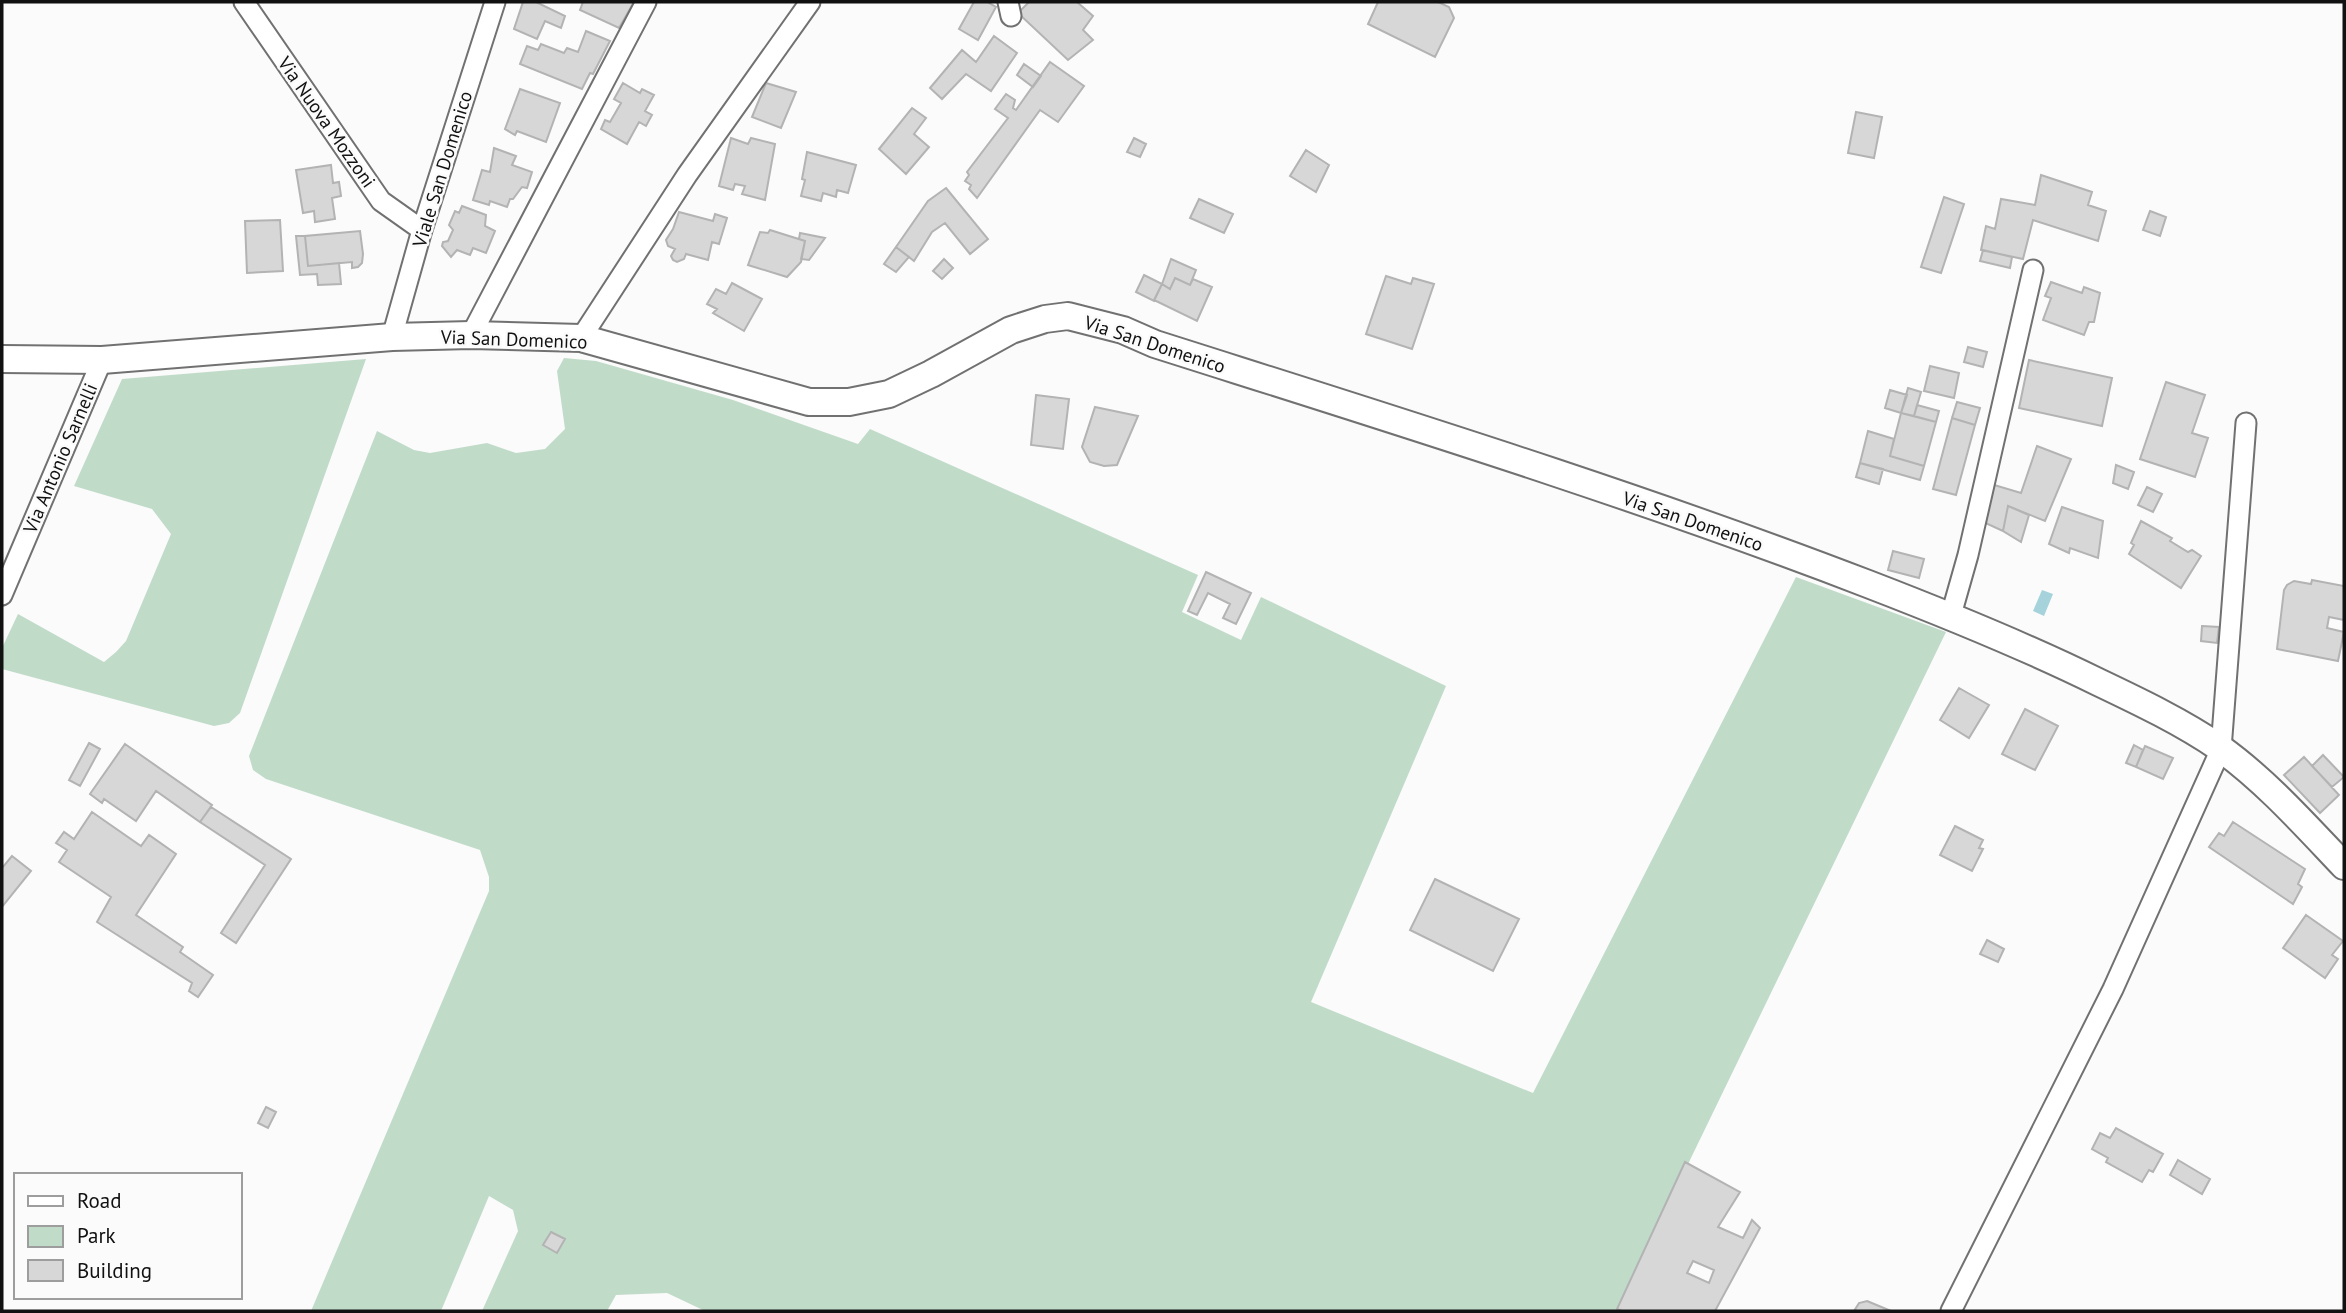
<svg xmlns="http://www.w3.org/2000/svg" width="2346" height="1313" viewBox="0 0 2346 1313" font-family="'PT Sans',sans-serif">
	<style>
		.green { fill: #c1dbc9 }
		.water { fill: #a6d3db }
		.building { fill: #d7d7d8; stroke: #b3b3b4; stroke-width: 2; fill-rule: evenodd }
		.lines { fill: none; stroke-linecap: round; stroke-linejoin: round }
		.street-casing { stroke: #717172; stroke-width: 23 }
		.secondary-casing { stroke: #717172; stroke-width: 30 }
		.street { stroke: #fff; stroke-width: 19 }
		.secondary { stroke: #fff; stroke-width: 26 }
		.labels { text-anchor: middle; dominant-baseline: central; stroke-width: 5; stroke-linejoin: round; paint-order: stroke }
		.street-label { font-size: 19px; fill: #111; stroke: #fbfbfc }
	</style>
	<rect width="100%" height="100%" fill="#fbfbfc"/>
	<path class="green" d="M564,358L596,361L733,400L858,444L870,429L1198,575L1182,612L1241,640L1261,597L1446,686L1311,1002L1533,1093L1796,577L1946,632L1690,1160L1620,1311H705L667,1293L616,1295L607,1311H482L518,1231L513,1210L489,1196L441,1311H311L489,891V877L480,850L266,779L253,770L249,756L377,431L414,450L430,453L487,443L516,453L545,449L565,429L557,371Z
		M366,359L240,713L229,723L214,726L2,669V648L18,614L104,662L116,652L126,641L171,534L152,509L74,486L122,379Z"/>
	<path class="water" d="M2042,590L2053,594L2044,616L2033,611Z"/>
	<path class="building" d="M523,2H536L565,16L561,28L545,21L537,39L514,29Z
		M583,2H634L619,28L580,10Z
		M974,2H987L996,7L978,40L959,29Z
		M1029,2H1077L1093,16L1083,30L1093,40L1068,60L1018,13Z
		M1378,2H1438L1449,7L1454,18L1435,57L1368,24Z
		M586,31L610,41L593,74L590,73L582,89L520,64L527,46L538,50L541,44L564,53L567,48L578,52Z
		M994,36L1017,53L991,91L966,74L942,99L930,88L962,50L976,62Z
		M1050,62L1084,86L1058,122L1040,110L977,198L969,189L971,185L965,181L969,175L967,172L1008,118L995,109L1006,94L1015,100L1013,108L1016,110Z
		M1024,64L1041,76L1033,87L1017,75Z
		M623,83L640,93L642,89L654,95L645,111L652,115L646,126L639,122L627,144L601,129L605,120L610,122L621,103L614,99Z
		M766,83L796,92L781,128L752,117Z
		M520,89L560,103L546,142L517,131L515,135L505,129Z
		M912,108L926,118L914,134L929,147L906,174L879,149Z
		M1856,112L1882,117L1874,158L1848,153Z
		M731,138L748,144L751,138L775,144L765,200L742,194L745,186L735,184L733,190L719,186Z
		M1134,138L1146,144L1140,157L1127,152Z
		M494,148L516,156L512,165L532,172L527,188L522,187L513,199H510L507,207L490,201L489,205L473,200L482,170L490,172Z
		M1306,150L1329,165L1316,192L1290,176Z
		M807,152L856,165L848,193L837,190L836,197L823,193L821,201L801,196L805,180L802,179Z
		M331,165L333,183L339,182L341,196L332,198L335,219L315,222L314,211L303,213L296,170Z
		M2041,175L2092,192L2088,205L2106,211L2098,241L2033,220L2023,259L1981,250L1986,226L1995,229L2001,199L2035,205Z
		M946,188L988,239L970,254L945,223L932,232L914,261L896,247L928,201Z
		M1944,197L1964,204L1941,273L1921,267Z
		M1199,199L1233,214L1224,233L1190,218Z
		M462,206L486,215L485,226L495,231L486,253L473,248L470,255L457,250L451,257L442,246L443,242L448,241L453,230L449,225L455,211L459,213Z
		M2150,211L2166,217L2160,236L2143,230Z
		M679,212L713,221L715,214L727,218L719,244L712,242L708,260L686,254L684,259L677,262L673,260L671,256L675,249L668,246L666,240L673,229Z
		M280,220L283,271L247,273L245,221Z
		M770,230L805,241L801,262L787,277L748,265L760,232L768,233Z
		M360,231L363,254L362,263L358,267L352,268V262L308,266L305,236Z
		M800,233L825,238L809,260L801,259L805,241L799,239Z
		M296,236H305L308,266L339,263L341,284L318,285L317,274L300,275Z
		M896,247L909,257L896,272L884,264Z
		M1983,250L2012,257L2010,268L1980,261Z
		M944,259L953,268L942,279L933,271Z
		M1171,259L1196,270L1190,285L1175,278L1170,289L1162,284Z
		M1144,275L1162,284L1154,301L1136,292Z
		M1386,276L1411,284L1413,278L1434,284L1412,349L1366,334Z
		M1175,278L1190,285L1193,279L1212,287L1197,321L1154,300L1162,284L1170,289Z
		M2051,282L2082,293L2084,287L2100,293L2094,322H2089L2084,335L2043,320L2051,298L2045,296Z
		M732,283L762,299L744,331L713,313L717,309L707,304L716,289L726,294Z
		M1968,347L1987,352L1983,367L1964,362Z
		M2029,360L2112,378L2102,426L2019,408Z
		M1930,366L1959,373L1954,398L1924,391Z
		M2166,382L2205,395L2192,433L2208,438L2195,477L2140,459Z
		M1908,388L1921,392L1914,416L1901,413Z
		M1890,390L1907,395L1901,413L1885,408Z
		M1036,395L1069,399L1063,449L1031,445Z
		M1957,402L1980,408L1975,425L1952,418Z
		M1917,405L1939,411L1936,422L1914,416Z
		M1095,407L1138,416L1117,465L1104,466L1090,462L1082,447Z
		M1901,413L1936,422L1924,466L1890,456Z
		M1952,418L1975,425L1956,495L1933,489Z
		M1868,431L1894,439L1890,456L1924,466L1920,480L1860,463Z
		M2037,446L2071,459L2045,521L2008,506L2003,531L1981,521L1991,484L2021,493Z
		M1860,463L1883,469L1879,484L1856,477Z
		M2116,465L2134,472L2128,489L2113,483Z
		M2147,487L2162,494L2153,512L2138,505Z
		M2008,506L2029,515L2021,542L2003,531Z
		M2062,507L2103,521L2098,558L2070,548L2069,553L2049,544Z
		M2141,521L2172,538L2170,541L2188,552L2192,550L2201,556L2181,588L2129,554L2134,545L2131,543Z
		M1893,551L1924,559L1919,578L1888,570Z
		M1206,572L1251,593L1236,624L1223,618L1230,604L1208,593L1197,615L1188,611Z
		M2312,580L2344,586V620L2329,617L2327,628L2344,632L2338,661L2277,649L2284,590L2287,585L2294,581L2311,584Z
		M2202,626L2219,627L2217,643L2201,641Z
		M1959,688L1989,705L1969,738L1940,720Z
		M2025,709L2058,726L2035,770L2002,754Z
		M89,743L100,749L80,786L69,780Z
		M125,744L212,805L200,822L156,791L136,821L104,799L102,803L90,794Z
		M2134,745L2143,750L2136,767L2126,763Z
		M2145,746L2173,758L2163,779L2136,767Z
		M2323,755L2344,777L2332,787L2312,766Z
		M2304,757L2339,795L2320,813L2284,775Z
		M211,807L291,859L236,943L221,933L265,865L200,822Z
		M92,812L141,846L149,835L176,854L136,915L183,947L180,952L213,975L198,997L189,991L192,983L97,922L111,897L59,862L67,850L56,843L64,832L74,839Z
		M2233,822L2305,869L2298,884L2302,887L2293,904L2209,847L2219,833L2224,836Z
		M1955,826L1983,840L1979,848L1983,849L1972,871L1940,855Z
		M12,856L31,871L2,907V868Z
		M1435,879L1519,919L1493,971L1410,930Z
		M2306,915L2343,941L2332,955L2338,959L2325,978L2283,948Z
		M1987,940L2004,949L1998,962L1980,954Z
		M266,1107L276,1112L268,1128L258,1123Z
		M2116,1128L2163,1154L2153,1172L2149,1170L2142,1182L2106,1162L2108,1158L2092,1149L2100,1133L2110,1138Z
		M2178,1160L2210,1179L2202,1194L2170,1175Z
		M1685,1162L1740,1192L1718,1227L1743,1238L1752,1220L1760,1228L1715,1311H1622L1617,1309ZM1693,1261L1714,1270L1709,1283L1687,1273Z
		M551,1232L565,1239L557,1253L543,1245Z
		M1867,1301L1891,1311H1854L1859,1303Z"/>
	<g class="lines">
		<g class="street-casing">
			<path id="street" d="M244,2L381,201L422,230
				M1008,2L1011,16
				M471,335L646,2
				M392,337L422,230L495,2
				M581,338L687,175L810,2
				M2,595L102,360
				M1951,615L1968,555L2033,270
				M1951,1311L2113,989L2221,749L2246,423"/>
		</g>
		<g class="secondary-casing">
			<path id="secondary" d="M2,359L102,360L392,337L471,335L581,338L809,402H849L889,394L931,374L1011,330L1045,319L1068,316L1123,330L1155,344C1394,420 1634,494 1868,584C1946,614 2023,645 2098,682C2140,702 2182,722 2220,748C2266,781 2305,825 2344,866"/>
		</g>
		<use href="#street" class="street"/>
		<use href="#secondary" class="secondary"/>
	</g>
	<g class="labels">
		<g class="street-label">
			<text transform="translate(327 122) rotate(55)">Via Nuova Mozzoni</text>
			<text transform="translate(442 169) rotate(-73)">Viale San Domenico</text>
			<text transform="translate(514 339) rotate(2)">Via San Domenico</text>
			<text transform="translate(1155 344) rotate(18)">Via San Domenico</text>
			<text transform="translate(60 458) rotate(-67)">Via Antonio Sarnelli</text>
			<text transform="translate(1693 521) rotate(19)">Via San Domenico</text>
		</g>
	</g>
	<rect width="2346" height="1313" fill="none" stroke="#111111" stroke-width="7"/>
	<rect x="14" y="1173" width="228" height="126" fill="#fbfbfc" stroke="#9d9d9e" stroke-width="2"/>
	<rect x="28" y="1196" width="35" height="10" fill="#ffffff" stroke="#9d9d9e" stroke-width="2"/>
	<text x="77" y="1208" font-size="21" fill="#111111">Road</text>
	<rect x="28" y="1226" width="35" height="21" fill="#c1dbc9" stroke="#9d9d9e" stroke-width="2"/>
	<text x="77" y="1243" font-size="21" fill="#111111">Park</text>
	<rect x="28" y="1260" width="35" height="21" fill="#d7d7d8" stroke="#9d9d9e" stroke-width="2"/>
	<text x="77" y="1278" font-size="21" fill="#111111">Building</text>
</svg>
